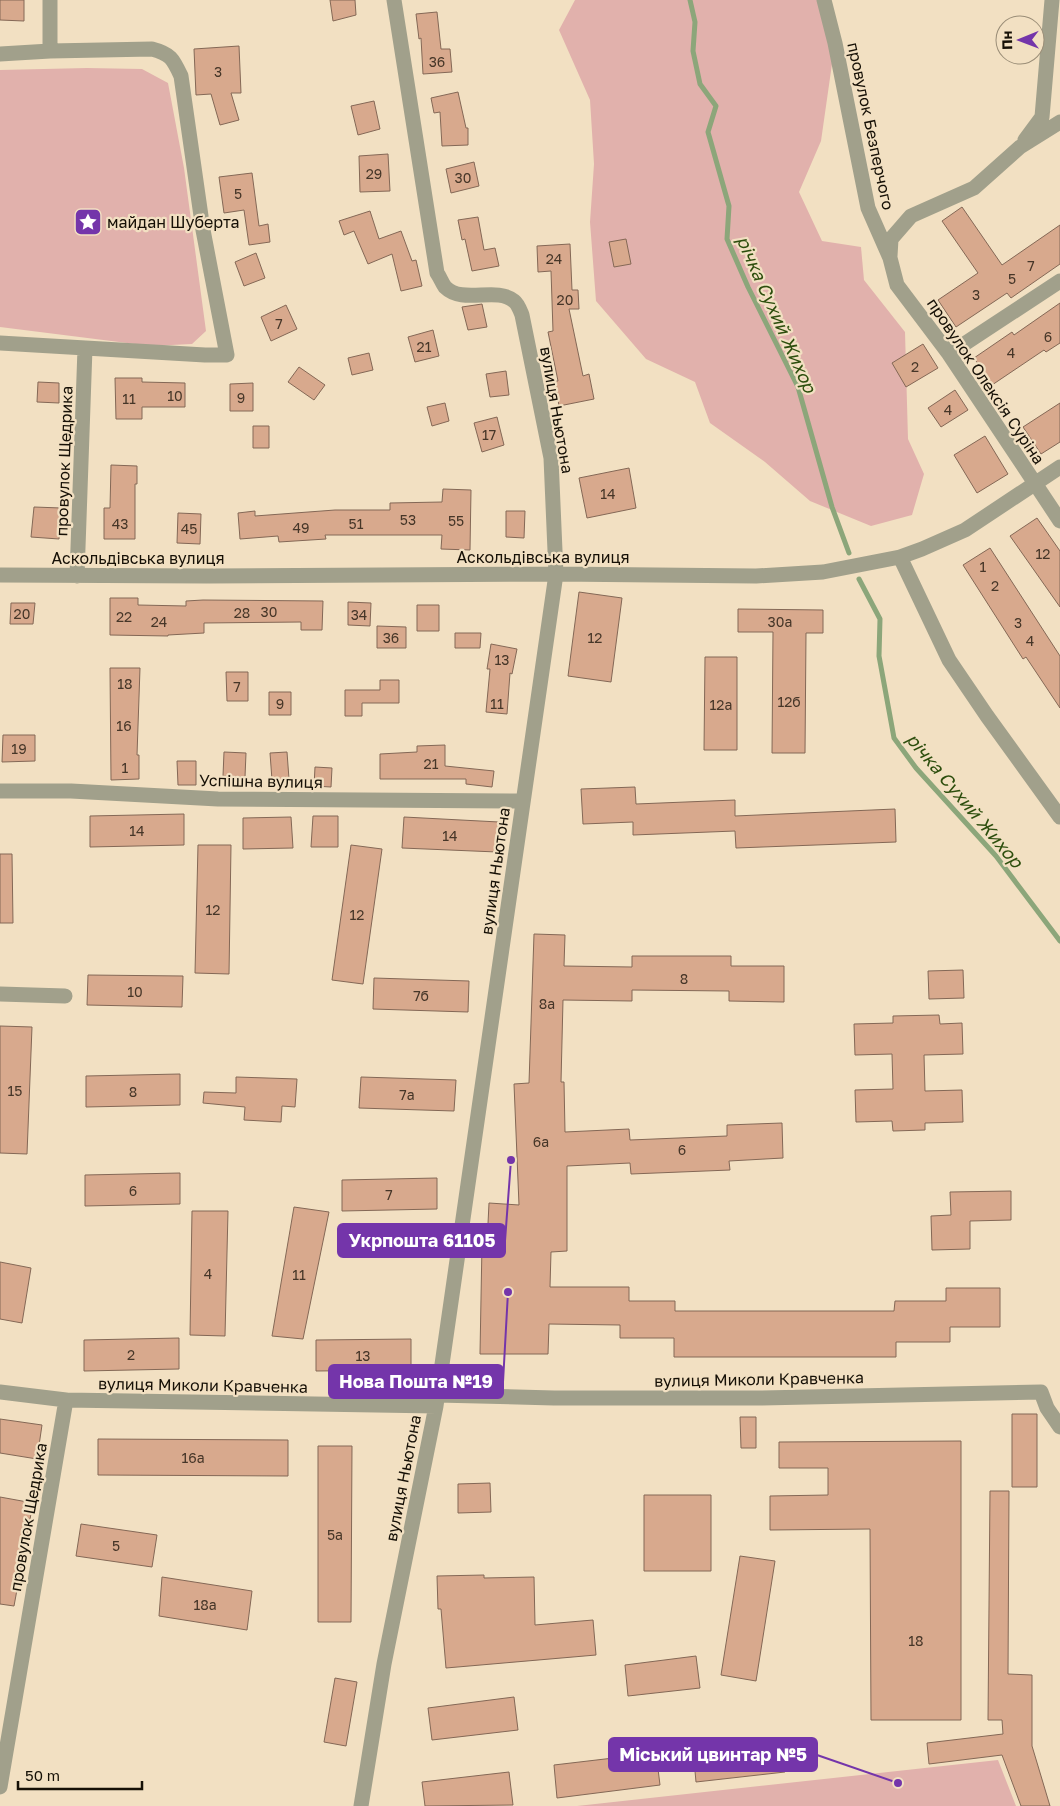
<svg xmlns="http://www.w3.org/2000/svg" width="1060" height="1806" viewBox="0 0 1060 1806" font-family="'Golos Text',sans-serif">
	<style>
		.green { fill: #e1b1ac }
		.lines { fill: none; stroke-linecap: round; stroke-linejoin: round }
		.stream { stroke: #8ca67a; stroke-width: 5 }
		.building { fill: #d8a98d; stroke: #846856 }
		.street { stroke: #a1a08b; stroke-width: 15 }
		.labels { text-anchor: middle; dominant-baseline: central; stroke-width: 4.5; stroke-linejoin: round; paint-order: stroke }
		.number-label { font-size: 14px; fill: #463628 }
		.street-label { font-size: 16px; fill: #161006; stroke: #f2e0c2 }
		.poi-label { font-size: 16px; fill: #161006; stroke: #f2e0c2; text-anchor: start }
		.water-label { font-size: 18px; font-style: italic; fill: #2d4e0d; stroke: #f2e0c2 }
		.leader { fill: none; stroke: #7435aa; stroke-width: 2 }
		.callout-dot { fill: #7435aa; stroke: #f2e0c2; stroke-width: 2 }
		.callout { fill: #7435aa; stroke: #7435aa; stroke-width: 2 }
		.callout-label { font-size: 18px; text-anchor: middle; font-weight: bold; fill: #fff }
	</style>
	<rect width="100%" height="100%" fill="#f2e0c2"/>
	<path class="green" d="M575,0H820L835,43L821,141L799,192L822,241L861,247L864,280L905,332L908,439L924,474L912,515L871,526L810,501L765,462L710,423L695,382L646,359L596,301L590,222L594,164L590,100L559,30Z
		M87,68L142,69L168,83L184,168L206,331L192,344L151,346L0,327V70Z
		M998,1760L1016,1806H577Z"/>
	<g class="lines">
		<path class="stream" d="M690,0L695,22L693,51L700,84L716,106L708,132L729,206L727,239L748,287L798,387L832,507L849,553
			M859,579L880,619L879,656L894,738L916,768L996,856L1060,941"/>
	</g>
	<path class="building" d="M0,0H24V21L0,20Z
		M330,0H355L356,15L333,21Z
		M437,12L441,49H450L452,72L423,74L421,38L419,39L416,14Z
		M239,46L241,93H231L239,120L220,125L211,94L196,95L194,49Z
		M458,92L466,128H468V145L442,146L440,112L434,113L431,98Z
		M374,101L380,129L358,135L351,106Z
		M388,154L390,191L360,192L359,156Z
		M474,162L479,186L451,193L446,169Z
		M252,173L259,226L268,224L270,242L249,245L244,210L224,213L219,177Z
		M962,207L1002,265L1060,225V264L1011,298L1007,293L956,327L938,300L978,273L942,221Z
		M370,211L379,239L401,231L412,261L416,260L422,286L401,291L392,254L368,264L354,231L344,235L339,221Z
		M478,217L484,250L495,248L499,266L472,271L465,239L462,240L458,220Z
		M626,239L631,264L614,267L609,242Z
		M570,244L572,290H578L579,309H569L583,376L589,374L594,399L559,406L555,381H558L548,332L553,331L551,271L538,272L537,246Z
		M256,253L265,278L244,286L235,262Z
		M1060,303V343L1046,352L1044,350L992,385L974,358L1012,332L1014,335Z
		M482,304L487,327L468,330L462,307Z
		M286,305L297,329L271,341L261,317Z
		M433,330L439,356L415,362L408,337Z
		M923,344L938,368L906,387L892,363Z
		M369,353L373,370L352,375L348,358Z
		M299,367L325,385L314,400L288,382Z
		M506,371L509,395L490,397L486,374Z
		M115,378H142V382L185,383V407H142V419H116Z
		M38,382L59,383V403L37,402Z
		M253,383V411H230V384Z
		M955,390L968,410L941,427L928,408Z
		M445,403L449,421L432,426L427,407Z
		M1060,403V442L1041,454L1023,427Z
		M497,417L504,445L482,452L474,423Z
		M253,426H269V448H253Z
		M985,436L1008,474L977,493L954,455Z
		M111,465L137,466V484H135V539H104V508H110Z
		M629,468L636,508L587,518L579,478Z
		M443,489L471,490L470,550L441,549L442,535H325L326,539L279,542L278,536L240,539L238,513L255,511V516L335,510H390V503L442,502Z
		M34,507L61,508L59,539L31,537Z
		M506,511H525L524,538L506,537Z
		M178,513L201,514L200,544L177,543Z
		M1037,518L1060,551V607L1010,536Z
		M990,548L1060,656V708L1026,657L1023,659L963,565Z
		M579,592L622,598L611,682L568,676Z
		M110,598H138V605L186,606V601L203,600L323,601L322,630H301V622L204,623V633L168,635V636L110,635Z
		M348,602L371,603L370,626L348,625Z
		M11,603H35L33,624H10Z
		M417,605H439V631H417Z
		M738,609L823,610V633H806L805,753H772L773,632H738Z
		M377,626L406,627V648H377Z
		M455,633H481L480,648H455Z
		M491,644L517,649L512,674L510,673L507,714L486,712L490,669H487Z
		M705,657H737V750H704Z
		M110,668H140L137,755H139V779L111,780Z
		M226,672H248V701H227Z
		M380,680H399V703H362V716H345V690H380Z
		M269,692H291V715H269Z
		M3,735H35V761L2,762Z
		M445,745V766L494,771L492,787L466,784V779H380V754L417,752V746Z
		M224,752L246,753L245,777L223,776Z
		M287,752L289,779L272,780L270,753Z
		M177,761H196V785H178Z
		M315,767L332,768L331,787L314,786Z
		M635,787L636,804L735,800V816L895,809L896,842L736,848L735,831L633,835V822L583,824L581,789Z
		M184,814V845L90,847V816Z
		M313,816H338V847H311Z
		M291,817L293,848L243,849V818Z
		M404,817L499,822L497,852L402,848Z
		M198,845H231L229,974L195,973Z
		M351,845L382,849L363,984L332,980Z
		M0,854H12L13,923H0Z
		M534,934L565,935L564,966L632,967V956H731V966H784V1002L729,1001V991L632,990V1001L563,1000L561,1082H564L565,1132L629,1129L630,1140L727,1136V1125L782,1123L783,1158L729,1161L730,1170L631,1174L630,1163L567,1166V1251L551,1252L550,1287H629V1301H675V1311H894L895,1301H946V1288H1000V1327H950V1342H896V1357H674V1338H620V1325L549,1324L548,1354H480L482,1244H487L489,1203L519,1205L514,1084L529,1083Z
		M963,970L964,998L929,999L928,971Z
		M88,975L183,976L182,1007L87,1005Z
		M374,978L469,981L468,1012L373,1009Z
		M939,1015L940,1024L962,1023L963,1054L924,1055L925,1091L962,1090L963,1122L925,1123V1130L893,1131L892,1121L856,1122L855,1090L893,1089L892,1054L855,1055L854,1024L893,1023V1016Z
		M0,1026L32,1027L27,1154L0,1153Z
		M180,1074V1105L86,1107V1076Z
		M236,1077L297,1079L295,1107L282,1106L281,1122L244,1120L245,1107L203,1103L204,1092L236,1093Z
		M361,1077L456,1080L454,1111L359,1108Z
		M180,1173V1204L85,1206V1175Z
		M437,1178V1209L342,1211V1180Z
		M1011,1191V1220L970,1221V1249L932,1250L931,1216L951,1215L950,1192Z
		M294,1207L329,1212L303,1339L272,1336Z
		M192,1211H228L225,1336L190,1335Z
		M0,1262L31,1268L22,1323L0,1319Z
		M179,1338V1369L84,1371V1340Z
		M411,1339V1370L316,1371V1340Z
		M1012,1414H1037V1487H1012Z
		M740,1417H756V1448H741Z
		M0,1419L42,1425L37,1459L0,1453Z
		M98,1439L288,1440V1476L98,1475Z
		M961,1441V1720H871L870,1529L770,1530V1496L828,1495V1468H779V1442Z
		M318,1446H352L351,1622H318Z
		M490,1483L491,1512L458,1513V1484Z
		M990,1491H1009L1008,1674L1032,1675V1746L1050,1806H1021L1002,1755L929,1764L927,1743L1003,1734L1002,1720H988Z
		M644,1495H711V1571H644Z
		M0,1497L33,1503L14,1606L0,1604Z
		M81,1524L157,1535L152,1567L76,1556Z
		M740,1556L775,1561L756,1681L721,1675Z
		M484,1575V1578L534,1577L535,1625L593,1620L596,1655L446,1668L441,1609H438L437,1576Z
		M162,1577L252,1591L247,1630L159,1616Z
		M696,1656L700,1688L628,1696L625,1665Z
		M335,1678L357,1682L346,1746L324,1742Z
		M514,1697L518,1730L432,1740L428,1708Z
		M781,1738L785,1772L696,1782L693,1749L707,1747L708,1753L709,1747Z
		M656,1753L660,1785L557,1798L554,1765Z
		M509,1772L513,1805L425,1806L422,1782Z"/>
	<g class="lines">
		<path class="street" d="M824,0L835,43L868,208L890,258L897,285L949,354L1060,521
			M50,51V0
			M0,54L50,51L152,49C171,54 173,59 181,76L203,230L227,355H205L0,343
			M1025,140L1042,117L1052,0
			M890,256L891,239L911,216L974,188L1020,147L1060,122
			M949,354L1060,281
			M900,557L949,660L987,716L1060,817
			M0,575L208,576L556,574L756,576L823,572L900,557L922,549L965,530L1060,467
			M77,576L85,348
			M0,791H71L218,799L523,801
			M0,994L65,996
			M0,1392L66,1400L436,1406
			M437,1395L554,1398H761L1041,1392L1047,1408L1060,1427
			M0,1787L66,1400
			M361,1806L384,1664L436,1406L556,574L551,458L522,315C520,310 518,304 514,301C496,286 463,305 445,287C442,283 440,277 437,273L394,0"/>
	</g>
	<defs>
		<g id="sight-square" transform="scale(1.4375)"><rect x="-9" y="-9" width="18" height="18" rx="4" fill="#7435aa" stroke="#f2e0c2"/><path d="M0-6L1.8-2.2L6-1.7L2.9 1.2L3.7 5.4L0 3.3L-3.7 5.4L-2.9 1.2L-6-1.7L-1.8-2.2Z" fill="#fff"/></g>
	</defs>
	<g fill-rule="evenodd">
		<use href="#sight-square" x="88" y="222"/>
	</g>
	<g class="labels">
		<g class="number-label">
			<text x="437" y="61">36</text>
			<text x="218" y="71">3</text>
			<text x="374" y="173">29</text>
			<text x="463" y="177">30</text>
			<text x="238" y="193">5</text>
			<text x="554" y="258">24</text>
			<text x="1031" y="265">7</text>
			<text x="1012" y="278">5</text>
			<text x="976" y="294">3</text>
			<text x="565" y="299">20</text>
			<text x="279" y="323">7</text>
			<text x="1048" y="336">6</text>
			<text x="424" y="346">21</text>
			<text x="1011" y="352">4</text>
			<text x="915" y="366">2</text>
			<text x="175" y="395">10</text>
			<text x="241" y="397">9</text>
			<text x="129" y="398">11</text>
			<text x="948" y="409">4</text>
			<text x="489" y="434">17</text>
			<text x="608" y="493">14</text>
			<text x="408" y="519">53</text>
			<text x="456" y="520">55</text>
			<text x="120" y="523">43</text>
			<text x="356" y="523">51</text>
			<text x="301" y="527">49</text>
			<text x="189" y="528">45</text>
			<text x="1043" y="553">12</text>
			<text x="983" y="566">1</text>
			<text x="995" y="585">2</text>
			<text x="269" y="611">30</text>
			<text x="242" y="612">28</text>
			<text x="22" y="613">20</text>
			<text x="359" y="614">34</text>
			<text x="124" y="616">22</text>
			<text x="159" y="621">24</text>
			<text x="780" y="621">30а</text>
			<text x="1018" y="622">3</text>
			<text x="391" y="637">36</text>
			<text x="595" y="637">12</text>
			<text x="1030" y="640">4</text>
			<text x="502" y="659">13</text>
			<text x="125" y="683">18</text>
			<text x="237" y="686">7</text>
			<text x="789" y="701">12б</text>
			<text x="280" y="703">9</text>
			<text x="497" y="703">11</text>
			<text x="721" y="704">12а</text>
			<text x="124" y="725">16</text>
			<text x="19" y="748">19</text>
			<text x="431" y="763">21</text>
			<text x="125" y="767">1</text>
			<text x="137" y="830">14</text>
			<text x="450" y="835">14</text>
			<text x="213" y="909">12</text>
			<text x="357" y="914">12</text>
			<text x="684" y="978">8</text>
			<text x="135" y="991">10</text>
			<text x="421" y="995">7б</text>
			<text x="547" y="1003">8а</text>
			<text x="15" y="1090">15</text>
			<text x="133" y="1091">8</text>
			<text x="407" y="1094">7а</text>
			<text x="541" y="1141">6a</text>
			<text x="682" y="1149">6</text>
			<text x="133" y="1190">6</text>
			<text x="389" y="1194">7</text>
			<text x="208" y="1273">4</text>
			<text x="299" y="1274">11</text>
			<text x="131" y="1354">2</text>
			<text x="363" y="1355">13</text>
			<text x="193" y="1457">16а</text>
			<text x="335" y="1534">5а</text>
			<text x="116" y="1545">5</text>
			<text x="205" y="1604">18а</text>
			<text x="916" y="1640">18</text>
		</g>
		<g class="street-label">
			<text transform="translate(871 126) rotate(78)">провулок Безперчого</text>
			<text transform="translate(986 381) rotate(56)">провулок Олексія Суріна</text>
			<text transform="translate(557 410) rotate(80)">вулиця Ньютона</text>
			<text transform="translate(64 461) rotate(-88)">провулок Щедрика</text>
			<text x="543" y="557">Аскольдівська вулиця</text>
			<text x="138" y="558">Аскольдівська вулиця</text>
			<text transform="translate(261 781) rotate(1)">Успішна вулиця</text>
			<text transform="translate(495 871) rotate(-82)">вулиця Ньютона</text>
			<text transform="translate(759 1379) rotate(-1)">вулиця Миколи Кравченка</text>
			<text transform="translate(203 1385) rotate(1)">вулиця Миколи Кравченка</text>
			<text transform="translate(403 1478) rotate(-79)">вулиця Ньютона</text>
			<text transform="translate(28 1517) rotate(-80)">провулок Щедрика</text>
		</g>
		<g class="poi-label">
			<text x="107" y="222">майдан Шуберта</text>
		</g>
		<g class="water-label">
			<text transform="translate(777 314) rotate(66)">річка Сухий Жихор</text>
			<text transform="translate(965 800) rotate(50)">річка Сухий Жихор</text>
		</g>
	</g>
	<path class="leader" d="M511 1160L505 1241M508 1292L503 1382M898 1783L817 1755"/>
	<g class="callout-dot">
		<circle cx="511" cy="1160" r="5"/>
		<circle cx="508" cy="1292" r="5"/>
		<circle cx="898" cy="1783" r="5"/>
	</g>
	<g class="callout">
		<rect x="338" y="1224" width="167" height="33" rx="5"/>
		<rect x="329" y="1365" width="174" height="33" rx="5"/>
		<rect x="609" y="1738" width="208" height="33" rx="5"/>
	</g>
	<g class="callout-label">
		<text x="422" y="1247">Укрпошта 61105</text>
		<text x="416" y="1388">Нова Пошта №19</text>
		<text x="713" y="1761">Міський цвинтар №5</text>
	</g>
	<g transform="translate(1020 40) rotate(269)"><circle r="24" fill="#f2e0c2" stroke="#9a8d77"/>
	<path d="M0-4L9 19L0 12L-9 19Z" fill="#7435aa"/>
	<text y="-8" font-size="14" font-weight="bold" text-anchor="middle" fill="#161006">Пн</text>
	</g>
	<path d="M18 1781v8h124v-8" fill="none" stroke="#161006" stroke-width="2.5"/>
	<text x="25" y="1781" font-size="15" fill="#161006" stroke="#f2e0c2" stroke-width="4" paint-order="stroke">50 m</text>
</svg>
